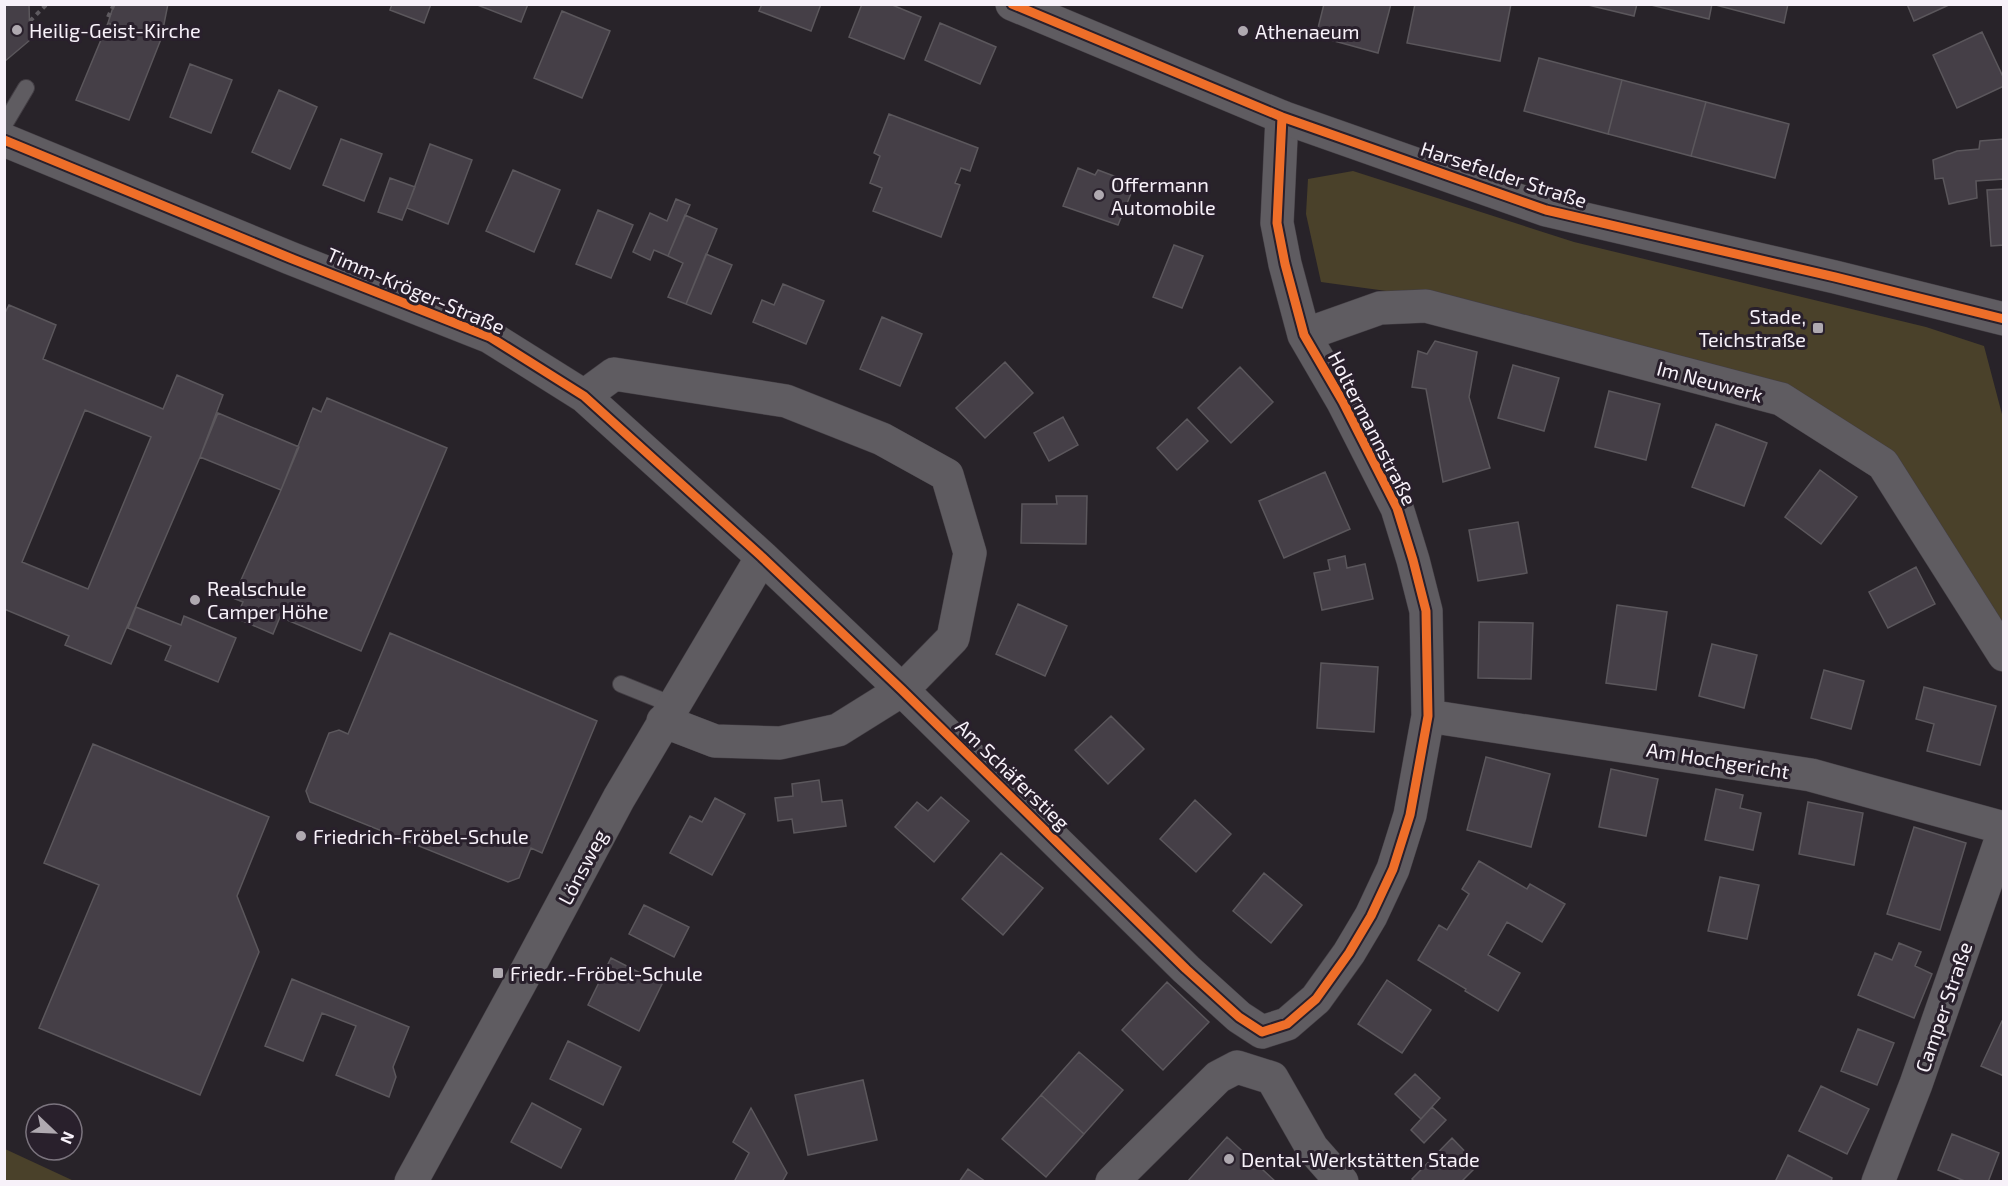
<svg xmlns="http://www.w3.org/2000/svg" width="2008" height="1186" viewBox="0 0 2008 1186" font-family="'Exo 2',sans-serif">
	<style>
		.green { fill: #4a412a }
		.building { fill: #453f47; stroke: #5b575c; stroke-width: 1.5; fill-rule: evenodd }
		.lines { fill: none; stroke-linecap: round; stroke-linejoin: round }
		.service-casing { stroke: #433e44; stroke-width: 18 }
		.minor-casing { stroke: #433e44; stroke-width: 34 }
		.secondary-casing { stroke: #433e44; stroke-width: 34 }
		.path { stroke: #5f5b60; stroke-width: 4; stroke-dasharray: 4.5 4.5; stroke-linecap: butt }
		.service { stroke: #5f5c61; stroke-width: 16 }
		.minor { stroke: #5f5c61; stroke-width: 33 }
		.secondary { stroke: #5f5c61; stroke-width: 33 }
		.cycleway-casing { stroke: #29202c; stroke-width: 13 }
		.cycleway { stroke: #ee6e29; stroke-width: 9 }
		.poi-dot { fill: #afa9b0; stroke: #29202c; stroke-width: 2 }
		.labels { text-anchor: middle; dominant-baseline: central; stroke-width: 6; stroke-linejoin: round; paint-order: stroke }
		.poi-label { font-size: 20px; fill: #f7f1f9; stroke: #29202c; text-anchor: start }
		.street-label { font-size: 20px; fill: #f7f1f9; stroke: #29202c }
	</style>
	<rect width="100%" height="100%" fill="#282329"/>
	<path class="green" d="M1353,171L1574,242L1926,327L1984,346L2003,418V630L1890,458L1765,380L1430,297L1321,282L1306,214L1308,179Z
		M5,1149L74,1181H5Z"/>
	<path class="building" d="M4,4H29L30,40L4,62Z
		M114,4H168L161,39L108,23Z
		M392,4H431L424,23L390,10Z
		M475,4H528L521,22Z
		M762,4H821L811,31L759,11Z
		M862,4H890L921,17L904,59L849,37Z
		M1324,4H1391L1378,53L1316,36Z
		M1415,4H1511L1500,61L1407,43Z
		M1584,4H1637L1634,16Z
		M1647,4H1712L1709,19Z
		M1712,4H1788L1784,23Z
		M1907,4H1951L1914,21Z
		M562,11L610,31L582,98L534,78Z
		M108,23L161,39L129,120L76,100Z
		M940,23L996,47L980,84L925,60Z
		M1982,32L2004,79V86L1957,108L1933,55Z
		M1539,58L1622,80L1608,134L1524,111Z
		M190,64L232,80L211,133L170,117Z
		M1622,80L1706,102L1691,156L1608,134Z
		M279,90L317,107L290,169L252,152Z
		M1706,102L1789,124L1775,178L1691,156Z
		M889,114L978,148L970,171L961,168L955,183L960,185L941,237L873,211L882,188L870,183L880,156L874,153Z
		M341,139L382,154L364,201L323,185Z
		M2004,139V179L1976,181L1977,198L1949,204L1943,178L1935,179L1933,160L1957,151L1979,149L1980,141Z
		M430,144L472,160L448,224L407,208Z
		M1078,168L1095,175L1098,170L1135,184L1118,225L1063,206Z
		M513,170L560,190L534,252L486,231Z
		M390,178L415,187L402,220L378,212Z
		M2004,189V245L1991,246L1987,190Z
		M676,199L690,205L668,256L654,250L650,260L633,252L650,213L667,221Z
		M598,210L633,225L611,278L576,264Z
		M685,215L717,229L686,304L668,297L683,263L668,256Z
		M1174,245L1203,256L1182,308L1153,297Z
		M706,254L732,265L711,314L686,304Z
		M783,284L824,301L806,344L753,322L762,300L774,305Z
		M9,305L56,325L43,359L163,409L177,375L223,395L200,457L111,664L65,645L69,636L4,609V315ZM85,410L151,437L88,589L22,562Z
		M882,317L922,334L900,386L860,369Z
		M1435,341L1477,352L1469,397L1490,468L1443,482L1426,389L1412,387L1418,351L1427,354Z
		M1005,362L1033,393L985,438L956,408Z
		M1513,365L1559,378L1544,431L1498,418Z
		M1240,367L1273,402L1231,443L1198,408Z
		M1609,391L1660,404L1646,460L1595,447Z
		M327,398L447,448L361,651L280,617L273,634L236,618L243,602L233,598L281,490L313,408L321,412Z
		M218,413L299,447L281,490L200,457Z
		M1063,417L1078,445L1049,461L1034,433Z
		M1187,419L1208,441L1177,470L1157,448Z
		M1716,424L1767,443L1744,506L1692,487Z
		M1820,470L1857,497L1821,544L1785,517Z
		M1325,472L1350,529L1284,558L1259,501Z
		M1056,496H1087L1086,544L1021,543L1022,504H1057Z
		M1518,522L1527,573L1478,581L1469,530Z
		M1345,556L1347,568L1365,564L1373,599L1322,610L1314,573L1330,570L1328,560Z
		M1916,567L1935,604L1888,628L1869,592Z
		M1018,604L1067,626L1045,676L996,654Z
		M1617,605L1667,612L1656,690L1606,683Z
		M136,607L181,625L184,616L236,638L218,682L165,660L171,646L128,628Z
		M1479,622L1533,623L1531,679L1478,678Z
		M390,633L597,721L542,853L531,848L519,878L508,882L310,802L306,791L329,733L339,730L348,734Z
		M1712,644L1757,655L1744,708L1699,696Z
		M1321,663L1378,667L1374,732L1317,728Z
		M1824,670L1864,681L1851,729L1811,718Z
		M1924,687L1996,706L1980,765L1927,751L1934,724L1916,719Z
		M1111,716L1144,749L1108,784L1075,750Z
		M93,744L269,817L237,896L259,952L200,1095L39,1028L99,885L44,863Z
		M1486,757L1550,774L1531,847L1467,830Z
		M1611,769L1658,779L1646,836L1599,827Z
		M819,780L822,802L842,800L846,826L794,833L792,819L778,821L775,798L793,796L792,784Z
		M1716,789L1743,795L1740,808L1761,813L1753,850L1705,840Z
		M941,797L969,821L934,862L895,827L917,802L928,811Z
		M715,798L745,814L712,875L670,853L690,816L702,822Z
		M1195,800L1231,834L1196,872L1160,839Z
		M1808,802L1863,813L1854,865L1799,854Z
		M1914,827L1966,843L1940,930L1887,914Z
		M1001,853L1043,888L1003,935L962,899Z
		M1479,861L1527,889L1530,884L1565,904L1542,942L1507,922L1488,955L1520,973L1498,1011L1465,991L1466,989L1418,960L1439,925L1447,930L1469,894L1462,889Z
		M1264,873L1302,905L1271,943L1233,911Z
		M1720,877L1759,885L1747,939L1708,931Z
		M644,905L689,927L674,957L629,934Z
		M1899,943L1921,952L1915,966L1932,974L1914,1018L1858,995L1875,953L1892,960Z
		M611,958L662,984L639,1031L588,1005Z
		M292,979L409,1027L393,1067L396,1077L389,1097L336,1075L356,1026L322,1013L303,1061L265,1046Z
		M1387,980L1431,1010L1402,1053L1358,1024Z
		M1167,982L1209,1022L1163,1070L1122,1030Z
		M2002,1021L2004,1022V1076L1981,1066Z
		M1858,1029L1894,1043L1877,1085L1841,1071Z
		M568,1041L621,1067L603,1105L550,1079Z
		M1079,1052L1123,1090L1084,1134L1041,1095Z
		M1415,1074L1440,1098L1421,1119L1395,1094Z
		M863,1080L877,1140L808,1155L795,1095Z
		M1821,1086L1869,1109L1847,1154L1799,1131Z
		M1041,1095L1084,1134L1046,1177L1002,1139Z
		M532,1103L581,1129L561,1168L511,1142Z
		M1432,1107L1446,1120L1424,1143L1411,1130Z
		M751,1108L787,1173L782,1182H734L749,1153L733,1142Z
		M1952,1134L1999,1153L1988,1182H1967L1938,1170Z
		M1227,1137L1276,1182H1187Z
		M1452,1138L1478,1165L1461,1182H1415L1412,1179Z
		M1788,1155L1832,1178L1831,1182H1775Z
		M968,1169L986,1182H959Z"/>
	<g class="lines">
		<g class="service-casing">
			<path id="service" d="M4,125L26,88
				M621,684L673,705"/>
		</g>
		<g class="minor-casing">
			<path id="minor" d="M4,140L290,258L490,337L584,396L762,557L902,690L1186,969L1239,1017L1262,1032L1287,1024L1316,999L1349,953L1371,916L1393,869L1410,815L1428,716L1426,611L1413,560L1397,508L1343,402L1304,335L1285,264L1277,223L1282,117
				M1304,335L1380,308L1426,306L1781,399L1883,464L2004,655
				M584,396L614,374L786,401L882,439L947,475L970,553L953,638L902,690L838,730L780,743L715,741L663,721
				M1428,716L1811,775L2004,828
				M411,1182L519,985L619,798L762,557
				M1112,1182L1218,1077L1237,1067L1272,1078L1312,1148L1342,1182
				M1878,1182L1916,1084L2004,831"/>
		</g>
		<g class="secondary-casing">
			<path id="secondary" d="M1012,4L1282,117L1546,210L1835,277L2004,319"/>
		</g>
		<path class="path" d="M108,17L114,4
			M30,21L47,4"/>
		<use href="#service" class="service"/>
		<use href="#minor" class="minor"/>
		<use href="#secondary" class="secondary"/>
		<g class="cycleway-casing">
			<path id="cycleway" d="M1012,4L1282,117L1546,210L1835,277L2004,319
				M4,140L290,258L490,337L584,396L762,557L902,690L1186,969L1239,1017L1262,1032L1287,1024L1316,999L1349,953L1371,916L1393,869L1410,815L1428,716L1426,611L1413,560L1397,508L1343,402L1304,335L1285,264L1277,223L1282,117"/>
		</g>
		<use href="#cycleway" class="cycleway"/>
	</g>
	<g class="poi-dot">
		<circle cx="17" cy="30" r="6"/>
		<circle cx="1243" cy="31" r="6"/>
		<circle cx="1099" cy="195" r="6"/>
		<rect x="1812" y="322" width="12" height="12" rx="3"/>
		<circle cx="195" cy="600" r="6"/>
		<circle cx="301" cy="836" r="6"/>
		<rect x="492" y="967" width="12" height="12" rx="3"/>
		<circle cx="1229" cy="1159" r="6"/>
	</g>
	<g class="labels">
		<g class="poi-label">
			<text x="29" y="30">Heilig-Geist-Kirche</text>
			<text x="1255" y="31">Athenaeum</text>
			<text x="1111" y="184">Offermann<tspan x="1111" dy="23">Automobile</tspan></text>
			<text x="1806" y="316" text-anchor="end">Stade,<tspan x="1806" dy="23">Teichstraße</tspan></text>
			<text x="207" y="588">Realschule<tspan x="207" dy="23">Camper Höhe</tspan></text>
			<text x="313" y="836">Friedrich-Fröbel-Schule</text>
			<text x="510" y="973">Friedr.-Fröbel-Schule</text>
			<text x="1241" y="1159">Dental-Werkstätten Stade</text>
		</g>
		<g class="street-label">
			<text transform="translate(1504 174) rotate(18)">Harsefelder Straße</text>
			<text transform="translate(416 290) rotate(23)">Timm-Kröger-Straße</text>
			<text transform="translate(1710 381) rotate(15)">Im Neuwerk</text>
			<text transform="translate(1373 428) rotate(63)">Holtermannstraße</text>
			<text transform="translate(1718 760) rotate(9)">Am Hochgericht</text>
			<text transform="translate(1013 774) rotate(44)">Am Schäferstieg</text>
			<text transform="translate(582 867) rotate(-62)">Lönsweg</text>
			<text transform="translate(1943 1007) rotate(-71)">Camper Straße</text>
		</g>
	</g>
	<rect width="2008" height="1186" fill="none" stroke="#f7f1f9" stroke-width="12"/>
	<g transform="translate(54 1132) rotate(113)"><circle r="28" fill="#29202c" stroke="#7b747e" stroke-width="1.5"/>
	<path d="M0-4.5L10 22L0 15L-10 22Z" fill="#afa9b0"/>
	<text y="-9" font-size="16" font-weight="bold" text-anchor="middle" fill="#f7f1f9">N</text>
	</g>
</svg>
